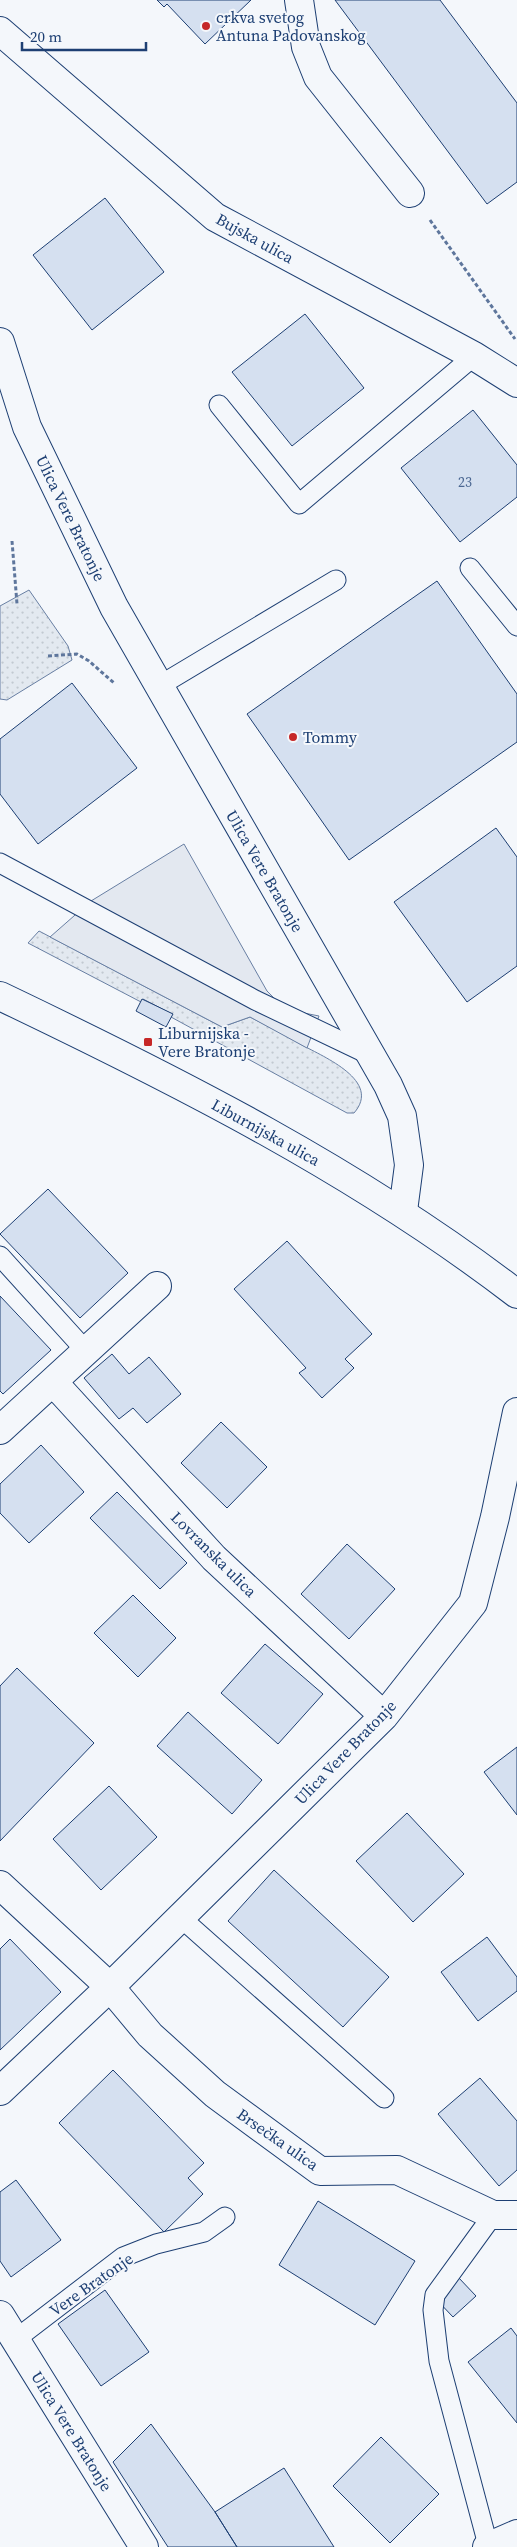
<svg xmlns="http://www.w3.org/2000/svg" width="517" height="2547" viewBox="0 0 517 2547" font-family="'Source Serif 4',serif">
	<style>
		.green { fill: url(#green-dots); stroke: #687fa3 }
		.parking { fill: #e3e8f0; stroke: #687fa3 }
		.building { fill: #d5e0f0; stroke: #1d3f73 }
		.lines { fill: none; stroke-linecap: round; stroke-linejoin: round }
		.service-casing { stroke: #1d3f73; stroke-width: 21 }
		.minor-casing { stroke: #1d3f73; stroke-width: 30 }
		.primary-casing { stroke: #1d3f73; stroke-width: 30 }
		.path { stroke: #5e769c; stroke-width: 3; stroke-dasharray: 4 2.5; stroke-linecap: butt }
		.service { stroke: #f4f7fb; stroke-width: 19 }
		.minor { stroke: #f4f7fb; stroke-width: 28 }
		.primary { stroke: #f4f7fb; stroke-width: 28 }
		.poi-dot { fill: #c62828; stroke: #f4f7fb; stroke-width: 2 }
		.labels { text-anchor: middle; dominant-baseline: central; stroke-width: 4; stroke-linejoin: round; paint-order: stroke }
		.number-label { font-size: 14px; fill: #4b6792 }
		.poi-label { font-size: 16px; fill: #1d3f73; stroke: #f4f7fb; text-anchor: start }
		.street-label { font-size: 16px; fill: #1d3f73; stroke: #f4f7fb }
	</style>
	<defs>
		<pattern id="green-dots" width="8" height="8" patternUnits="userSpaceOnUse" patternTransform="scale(1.25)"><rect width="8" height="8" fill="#e3e9f0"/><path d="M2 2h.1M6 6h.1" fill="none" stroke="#c2c9d1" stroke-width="1.8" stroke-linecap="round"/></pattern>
	</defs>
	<rect width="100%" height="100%" fill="#f4f7fb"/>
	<path class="green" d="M29,590L68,646L72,660L7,700L0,699V606Z
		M39,931L222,1027L250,1017C267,1026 285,1035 302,1045C324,1057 382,1081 354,1113H347L171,1017L172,1014L143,999L141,1002L28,943Z"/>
	<path class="parking" d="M184,844L267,991L279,1003L299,1012L319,1016L307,1048L250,1017L222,1027L50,937L91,901Z"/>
	<path class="building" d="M157,0H251L205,44L167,4L164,7Z
		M335,0H440L517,103V182L487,204Z
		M105,198L164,272L92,330L33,255Z
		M305,314L364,388L292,446L232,372Z
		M473,410L517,465V497L460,542L401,468Z
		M437,581L517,694V742L349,860L247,714Z
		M72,683L137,768L38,844L0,794V739Z
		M496,828L517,857V966L467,1002L394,902Z
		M142,999L173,1014L166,1027L136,1011Z
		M48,1189L128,1273L80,1318L0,1234Z
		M287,1241L372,1334L345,1359L354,1368L322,1398L299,1373L306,1368L234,1289Z
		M0,1296L51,1350L3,1394L0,1391Z
		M112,1354L129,1374L149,1357L181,1394L147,1423L133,1408L119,1419L84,1378Z
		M221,1422L267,1467L227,1508L181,1463Z
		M41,1445L84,1492L29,1543L0,1513V1484Z
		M117,1492L187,1563L160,1589L90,1518Z
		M347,1544L395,1589L349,1639L301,1594Z
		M133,1595L176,1638L138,1677L94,1633Z
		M265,1644L323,1694L278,1744L221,1693Z
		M17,1668L94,1743L0,1841V1686Z
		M188,1712L262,1780L232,1814L157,1746Z
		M517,1747V1815L484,1772Z
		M109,1786L157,1837L101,1890L53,1839Z
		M407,1813L464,1874L413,1922L356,1861Z
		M274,1870L389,1977L343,2027L228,1921Z
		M487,1937L517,1977V1991L478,2021L441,1972Z
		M10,1939L61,1992L0,2050V1949Z
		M113,2070L204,2163L188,2178L203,2194L164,2232L59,2123Z
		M480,2078L517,2121V2170L499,2186L438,2114Z
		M16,2180L61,2240L11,2277L0,2261V2192Z
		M318,2201L415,2261L375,2325L279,2265Z
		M458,2277L476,2296L453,2317L435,2298Z
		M105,2290L149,2352L101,2386L58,2324Z
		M511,2328L517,2336V2423L468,2362Z
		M151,2424L215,2512L237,2547H168L113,2462Z
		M381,2437L439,2494L390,2543L333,2486Z
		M284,2468L334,2547H237L215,2512Z"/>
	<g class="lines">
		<g class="service-casing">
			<path id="service" d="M219,405L299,504L474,356
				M470,568L517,626
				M159,686L336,580
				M0,863L255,1000L370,1055
				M0,1256L86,1351
				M180,1917L384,2098
				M16,2339L123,2257L156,2244L204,2232L225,2217
				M488,2545L439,2361L433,2310L435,2295L493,2215"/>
		</g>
		<g class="minor-casing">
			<path id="minor" d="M299,0L306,47L318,77L410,193
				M0,31L215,217L474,356L517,383
				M0,342L27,427L114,607L388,1085L402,1116L409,1165L403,1211
				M53,1382L214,1558L384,1716
				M0,1430L157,1286
				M0,1885L110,1987L150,2035L215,2094L320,2171L397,2170L493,2215H517
				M0,2091L110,1987L384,1716L473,1603L495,1517L517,1412
				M0,2315L144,2547
				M487,2547L517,2534"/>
		</g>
		<g class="primary-casing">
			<path id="primary" d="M0,996C180,1082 358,1172 517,1294"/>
		</g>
		<path class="path" d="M430,220L515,339
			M12,541L17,604
			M48,656L77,654L89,661L114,683"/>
		<use href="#service" class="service"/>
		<use href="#minor" class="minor"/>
		<use href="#primary" class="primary"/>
	</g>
	<g class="poi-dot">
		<circle cx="206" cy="26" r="5"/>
		<circle cx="293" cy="737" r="5"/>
		<rect x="143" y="1037" width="10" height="10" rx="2.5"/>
	</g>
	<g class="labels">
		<g class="number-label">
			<text x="465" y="482">23</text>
		</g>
		<g class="poi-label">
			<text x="216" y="17">crkva svetog<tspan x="216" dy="18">Antuna Padovanskog</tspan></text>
			<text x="303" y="737">Tommy</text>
			<text x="158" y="1033">Liburnijska -<tspan x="158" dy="18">Vere Bratonje</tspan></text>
		</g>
		<g class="street-label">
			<text transform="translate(255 238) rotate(29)">Bujska ulica</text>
			<text transform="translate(71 518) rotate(64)">Ulica Vere Bratonje</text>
			<text transform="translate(265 871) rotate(60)">Ulica Vere Bratonje</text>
			<text transform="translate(266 1132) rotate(29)">Liburnijska ulica</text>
			<text transform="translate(214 1554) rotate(45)">Lovranska ulica</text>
			<text transform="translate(345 1752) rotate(-46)">Ulica Vere Bratonje</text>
			<text transform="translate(278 2139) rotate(35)">Brsečka ulica</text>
			<text transform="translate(91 2284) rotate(-35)">Vere Bratonje</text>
			<text transform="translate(72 2431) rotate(58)">Ulica Vere Bratonje</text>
		</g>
	</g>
	<path d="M22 42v8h124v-8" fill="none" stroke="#1d3f73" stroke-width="2.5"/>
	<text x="30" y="42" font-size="15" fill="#1d3f73" stroke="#f4f7fb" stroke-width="4" paint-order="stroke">20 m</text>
</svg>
